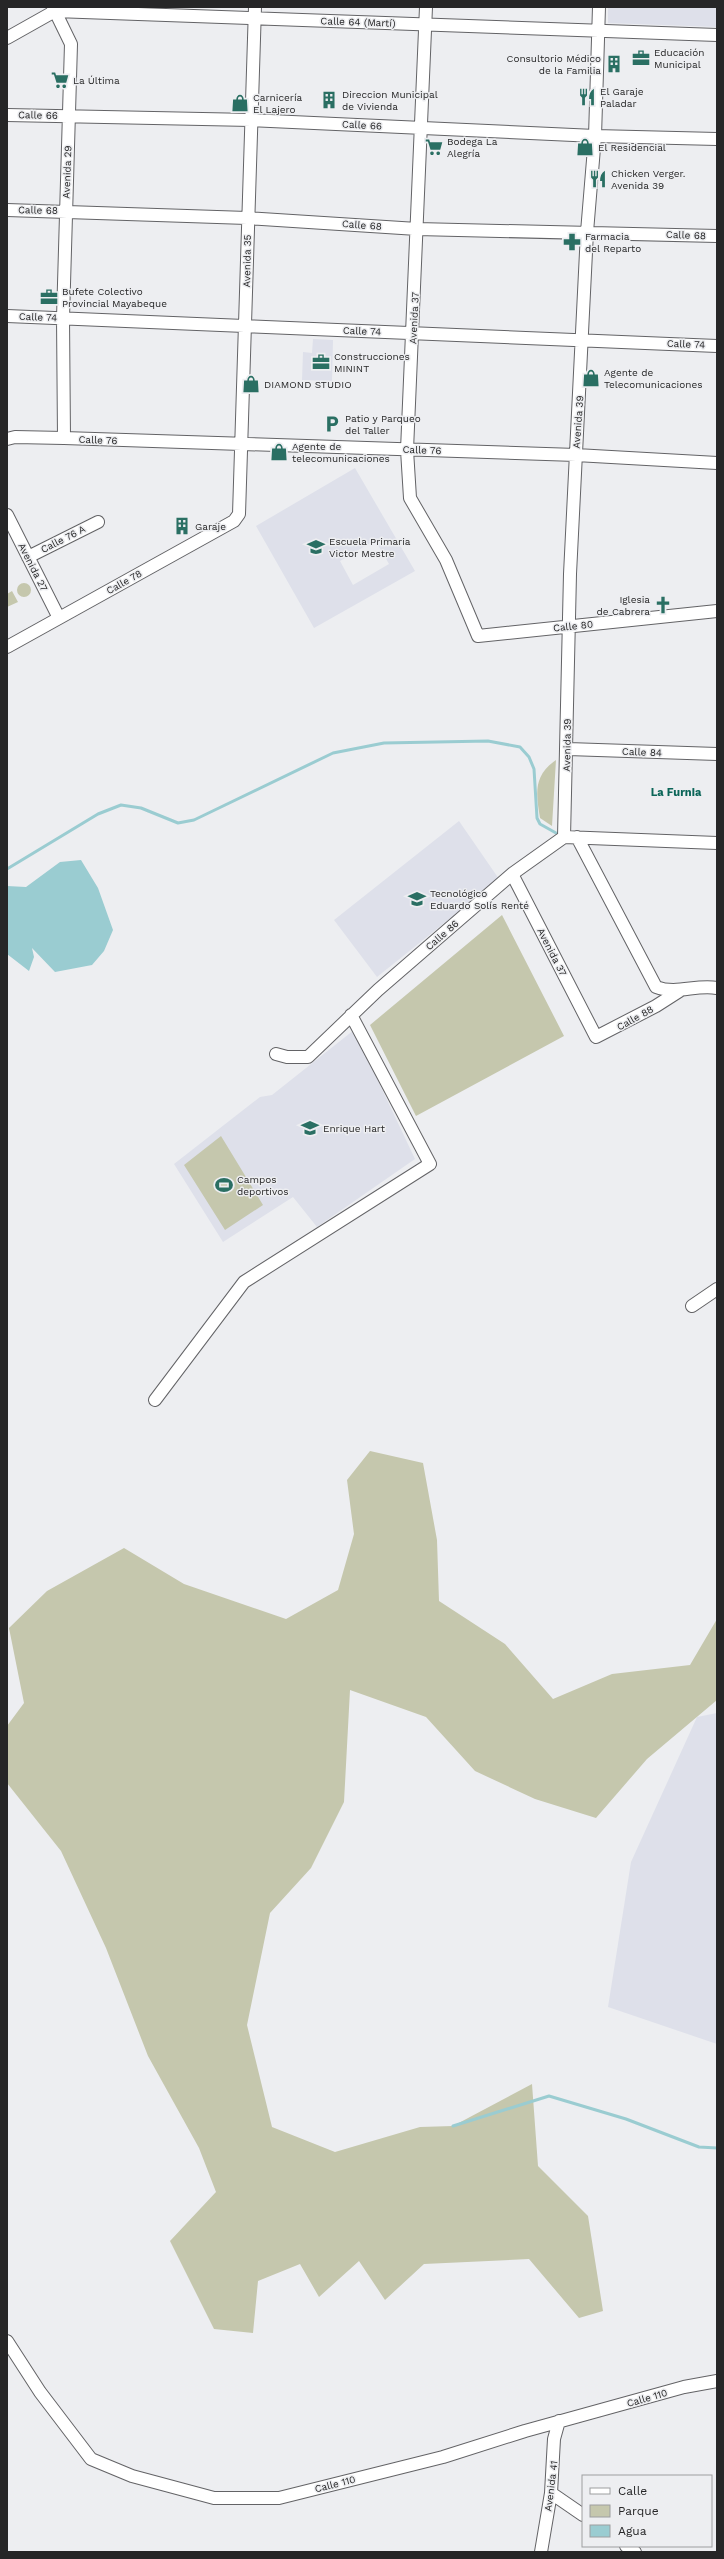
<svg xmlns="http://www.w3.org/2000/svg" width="724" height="2559" viewBox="0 0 724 2559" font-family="'Work Sans',sans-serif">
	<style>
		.built { fill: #dee0ea; fill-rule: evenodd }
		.green { fill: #c5c7ad }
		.water { fill: #9accd1 }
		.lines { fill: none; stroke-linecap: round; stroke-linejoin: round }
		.stream { stroke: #9accd1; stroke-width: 3 }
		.minor-casing { stroke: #636366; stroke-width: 14 }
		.minor { stroke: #fff; stroke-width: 12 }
		.labels { text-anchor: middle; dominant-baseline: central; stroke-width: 3; stroke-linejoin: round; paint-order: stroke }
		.street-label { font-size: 10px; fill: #262627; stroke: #edeef1 }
		.poi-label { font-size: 10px; fill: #262627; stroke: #edeef1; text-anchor: start }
		.neighbourhood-label { font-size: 11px; font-weight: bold; fill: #0b6558; stroke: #edeef1 }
	</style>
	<rect width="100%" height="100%" fill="#edeef1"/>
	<path class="built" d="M608,7H717V27L608,23Z
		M313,339L333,340L332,381L302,380L303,352L312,353Z
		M355,468L415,571L314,628L256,526ZM375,540L389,564L353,585L340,561Z
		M459,821L499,879L377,977L334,920Z
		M354,1030L415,1159L317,1227L293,1197L223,1242L174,1164L260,1097L272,1095Z
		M717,1713V2044L608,2007L631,1862L697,1717Z"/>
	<path class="green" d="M17 590a7 7 0 1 1 14 0a7 7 0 1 1-14 0Z
		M12,591L18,602L7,607V594Z
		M556,760L552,826L540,818C536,793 533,776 556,760Z
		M502,915L564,1036L416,1116L370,1025Z
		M221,1136L263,1205L225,1230L184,1165Z
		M370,1451L423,1463L437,1540L439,1601L505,1644L553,1699L612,1674L690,1665L717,1619V1700L647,1759L596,1818L535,1799L475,1771L426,1717L350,1690L344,1802L311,1868L270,1913L247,2025L272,2127L335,2152L420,2127L453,2126L532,2084L538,2166L588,2216L603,2311L579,2318L529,2259L424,2264L385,2300L359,2261L319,2297L300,2264L258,2281L253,2333L214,2329L170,2241L216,2192L199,2148L148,2056L106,1948L61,1851L7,1783V1726L24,1703L9,1628L47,1591L124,1548L184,1584L286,1619L338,1590L354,1534L347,1480Z"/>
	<path class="water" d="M81,860L98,888L113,930L104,951L92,965L55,972L32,948L34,957L29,971L7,954V886L26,887L60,862Z"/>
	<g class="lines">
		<path class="stream" d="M7,869L98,814L121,805L141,808L178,823L194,820L333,753L384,743L488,741L520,747L529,757L534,769L537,818L540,824L556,833
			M453,2126L549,2096L626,2119L699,2147L717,2148"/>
		<g class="minor-casing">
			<path id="minor" d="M53,7L71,44L63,318L64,438
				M426,7L407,450L410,498L446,560L478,636L717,611
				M7,38L55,11L717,35
				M7,115L251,120L595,136L717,139
				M7,210L247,218L417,229L717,236
				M7,316L717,346
				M7,439L15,437L64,438L576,455L717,463
				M7,515L59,618
				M28,557L98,522
				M7,647L234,521L239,514L255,7
				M568,749L717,754
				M564,837L570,574L587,232L595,136L599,7
				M577,837L656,987C677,995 696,984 717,988
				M512,874L596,1037L656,1006L681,990
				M276,1054L287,1057H308L378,990L512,874L564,837L717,843
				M692,1306L717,1289
				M155,1400L244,1282L430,1164L351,1015
				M7,2341L40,2392L91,2459L132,2476L214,2498H279L443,2457L525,2431L684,2387L717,2381
				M551,2493L583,2515
				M626,2546L635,2552
				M541,2552L551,2493L554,2439L559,2421"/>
		</g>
		<use href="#minor" class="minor"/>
	</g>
	<defs>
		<g id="office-bare" transform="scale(1.38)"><path d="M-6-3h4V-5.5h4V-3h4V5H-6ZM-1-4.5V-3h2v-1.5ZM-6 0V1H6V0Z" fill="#2a6f63" stroke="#edeef1" stroke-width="2.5" paint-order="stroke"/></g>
		<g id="building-bare" transform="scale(1.38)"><path d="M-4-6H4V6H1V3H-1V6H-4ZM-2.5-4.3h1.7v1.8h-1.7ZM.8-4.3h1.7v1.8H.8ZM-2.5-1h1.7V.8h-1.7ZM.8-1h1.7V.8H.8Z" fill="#2a6f63" stroke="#edeef1" stroke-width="2.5" paint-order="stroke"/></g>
		<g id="supermarket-bare" transform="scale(1.38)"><path d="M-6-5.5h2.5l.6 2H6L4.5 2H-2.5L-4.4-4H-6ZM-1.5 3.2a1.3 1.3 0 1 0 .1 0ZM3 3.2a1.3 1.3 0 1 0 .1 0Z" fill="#2a6f63" stroke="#edeef1" stroke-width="2.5" paint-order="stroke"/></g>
		<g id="restaurant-bare" transform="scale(1.38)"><path d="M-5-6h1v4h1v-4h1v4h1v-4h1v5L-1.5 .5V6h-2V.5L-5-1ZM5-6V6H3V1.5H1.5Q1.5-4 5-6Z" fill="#2a6f63" stroke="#edeef1" stroke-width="2.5" paint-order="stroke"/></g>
		<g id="shop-bare" transform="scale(1.38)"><path d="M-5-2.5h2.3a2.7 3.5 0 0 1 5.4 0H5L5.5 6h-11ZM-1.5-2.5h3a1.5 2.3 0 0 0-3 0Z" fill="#2a6f63" stroke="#edeef1" stroke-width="2.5" paint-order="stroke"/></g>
		<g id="pharmacy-bare" transform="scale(1.38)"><path d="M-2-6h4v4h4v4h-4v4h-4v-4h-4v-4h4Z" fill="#2a6f63" stroke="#edeef1" stroke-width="2.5" paint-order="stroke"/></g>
		<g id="parking-bare" transform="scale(1.38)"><path d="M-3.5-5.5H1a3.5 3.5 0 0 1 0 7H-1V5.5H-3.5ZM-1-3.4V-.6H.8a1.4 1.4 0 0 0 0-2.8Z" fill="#2a6f63" stroke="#edeef1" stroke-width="2.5" paint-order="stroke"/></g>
		<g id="school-bare" transform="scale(1.38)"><path d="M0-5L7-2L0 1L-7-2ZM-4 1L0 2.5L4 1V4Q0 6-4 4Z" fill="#2a6f63" stroke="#edeef1" stroke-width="2.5" paint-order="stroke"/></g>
		<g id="church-bare" transform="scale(1.38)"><path d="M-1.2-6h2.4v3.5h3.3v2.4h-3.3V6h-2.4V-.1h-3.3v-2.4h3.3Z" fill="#2a6f63" stroke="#edeef1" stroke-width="2.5" paint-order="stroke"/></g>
		<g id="stadium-bare" transform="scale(1.38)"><path d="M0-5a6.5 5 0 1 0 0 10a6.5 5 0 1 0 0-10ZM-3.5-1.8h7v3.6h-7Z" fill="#2a6f63" stroke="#edeef1" stroke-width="2.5" paint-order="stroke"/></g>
	</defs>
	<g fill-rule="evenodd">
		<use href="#office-bare" x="641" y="58"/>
		<use href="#building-bare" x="614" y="64"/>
		<use href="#supermarket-bare" x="60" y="80"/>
		<use href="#restaurant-bare" x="587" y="97"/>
		<use href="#building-bare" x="329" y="100"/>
		<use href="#shop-bare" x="240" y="103"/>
		<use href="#supermarket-bare" x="434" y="147"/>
		<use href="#shop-bare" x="585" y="147"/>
		<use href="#restaurant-bare" x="598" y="179"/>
		<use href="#pharmacy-bare" x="572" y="242"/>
		<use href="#office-bare" x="49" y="297"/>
		<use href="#office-bare" x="321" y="362"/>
		<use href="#shop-bare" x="591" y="378"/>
		<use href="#shop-bare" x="251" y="384"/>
		<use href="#parking-bare" x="332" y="424"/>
		<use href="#shop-bare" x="279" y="452"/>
		<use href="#building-bare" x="182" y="526"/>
		<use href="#school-bare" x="316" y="547"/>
		<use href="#church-bare" x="663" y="605"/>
		<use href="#school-bare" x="417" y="899"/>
		<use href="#school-bare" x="310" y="1128"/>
		<use href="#stadium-bare" x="224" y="1185"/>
	</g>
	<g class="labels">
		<g class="street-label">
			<text transform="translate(358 22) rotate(2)">Calle 64 (Martí)</text>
			<text transform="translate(38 115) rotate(1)">Calle 66</text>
			<text transform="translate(362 125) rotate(3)">Calle 66</text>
			<text transform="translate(67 172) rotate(-88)">Avenida 29</text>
			<text transform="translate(38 210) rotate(1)">Calle 68</text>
			<text transform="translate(362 225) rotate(4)">Calle 68</text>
			<text transform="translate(686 235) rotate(2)">Calle 68</text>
			<text transform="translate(247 261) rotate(-89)">Avenida 35</text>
			<text transform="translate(38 317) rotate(2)">Calle 74</text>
			<text transform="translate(414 318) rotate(-87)">Avenida 37</text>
			<text transform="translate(362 331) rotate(2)">Calle 74</text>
			<text transform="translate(686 344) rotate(2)">Calle 74</text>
			<text transform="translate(578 422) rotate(-86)">Avenida 39</text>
			<text transform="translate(98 440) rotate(2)">Calle 76</text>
			<text transform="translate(422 450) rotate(2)">Calle 76</text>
			<text transform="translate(63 539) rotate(-27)">Calle 76 A</text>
			<text transform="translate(33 567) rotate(63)">Avenida 27</text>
			<text transform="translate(124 582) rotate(-29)">Calle 78</text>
			<text transform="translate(573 626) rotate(-6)">Calle 80</text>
			<text transform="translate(567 745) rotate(-89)">Avenida 39</text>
			<text transform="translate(642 752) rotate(2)">Calle 84</text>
			<text transform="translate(442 935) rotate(-41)">Calle 86</text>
			<text transform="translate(552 952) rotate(63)">Avenida 37</text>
			<text transform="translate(635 1018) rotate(-29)">Calle 88</text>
			<text transform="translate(647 2398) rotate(-16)">Calle 110</text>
			<text transform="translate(335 2484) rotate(-14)">Calle 110</text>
			<text transform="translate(551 2486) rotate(-83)">Avenida 41</text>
		</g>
		<g class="poi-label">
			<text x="654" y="52">Educación<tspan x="654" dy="12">Municipal</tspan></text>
			<text x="601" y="58" text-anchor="end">Consultorio Médico<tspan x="601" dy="12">de la Familia</tspan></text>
			<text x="73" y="80">La Última</text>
			<text x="600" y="91">El Garaje<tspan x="600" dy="12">Paladar</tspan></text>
			<text x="342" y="94">Direccion Municipal<tspan x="342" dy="12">de Vivienda</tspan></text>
			<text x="253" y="97">Carnicería<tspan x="253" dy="12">El Lajero</tspan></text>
			<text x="447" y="141">Bodega La<tspan x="447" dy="12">Alegría</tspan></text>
			<text x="598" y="147">El Residencial</text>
			<text x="611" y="173">Chicken Verger.<tspan x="611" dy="12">Avenida 39</tspan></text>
			<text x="585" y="236">Farmacia<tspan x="585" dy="12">del Reparto</tspan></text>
			<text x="62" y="291">Bufete Colectivo<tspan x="62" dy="12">Provincial Mayabeque</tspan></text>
			<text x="334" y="356">Construcciones<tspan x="334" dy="12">MININT</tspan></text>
			<text x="604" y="372">Agente de<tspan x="604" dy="12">Telecomunicaciones</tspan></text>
			<text x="264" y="384">DIAMOND STUDIO</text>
			<text x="345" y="418">Patio y Parqueo<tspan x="345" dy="12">del Taller</tspan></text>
			<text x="292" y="446">Agente de<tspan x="292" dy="12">telecomunicaciones</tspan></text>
			<text x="195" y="526">Garaje</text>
			<text x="329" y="541">Escuela Primaria<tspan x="329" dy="12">Victor Mestre</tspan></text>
			<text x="650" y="599" text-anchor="end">Iglesia<tspan x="650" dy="12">de Cabrera</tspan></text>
			<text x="430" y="893">Tecnológico<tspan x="430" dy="12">Eduardo Solís Renté</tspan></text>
			<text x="323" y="1128">Enrique Hart</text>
			<text x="237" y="1179">Campos<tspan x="237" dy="12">deportivos</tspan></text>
		</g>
		<g class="neighbourhood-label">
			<text x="676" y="792">La Furnia</text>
		</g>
	</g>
	<rect width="724" height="2559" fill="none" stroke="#262627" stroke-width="16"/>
	<rect x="582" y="2475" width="130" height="72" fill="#edeef1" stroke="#9d9ea0"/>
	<rect x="590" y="2488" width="20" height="6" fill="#ffffff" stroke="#9d9ea0"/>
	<text x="618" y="2495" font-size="12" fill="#262627">Calle</text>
	<rect x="590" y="2505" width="20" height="12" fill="#c5c7ad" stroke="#9d9ea0"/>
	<text x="618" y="2515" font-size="12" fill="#262627">Parque</text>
	<rect x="590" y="2525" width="20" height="12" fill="#9accd1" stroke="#9d9ea0"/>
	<text x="618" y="2535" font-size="12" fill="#262627">Agua</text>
</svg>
